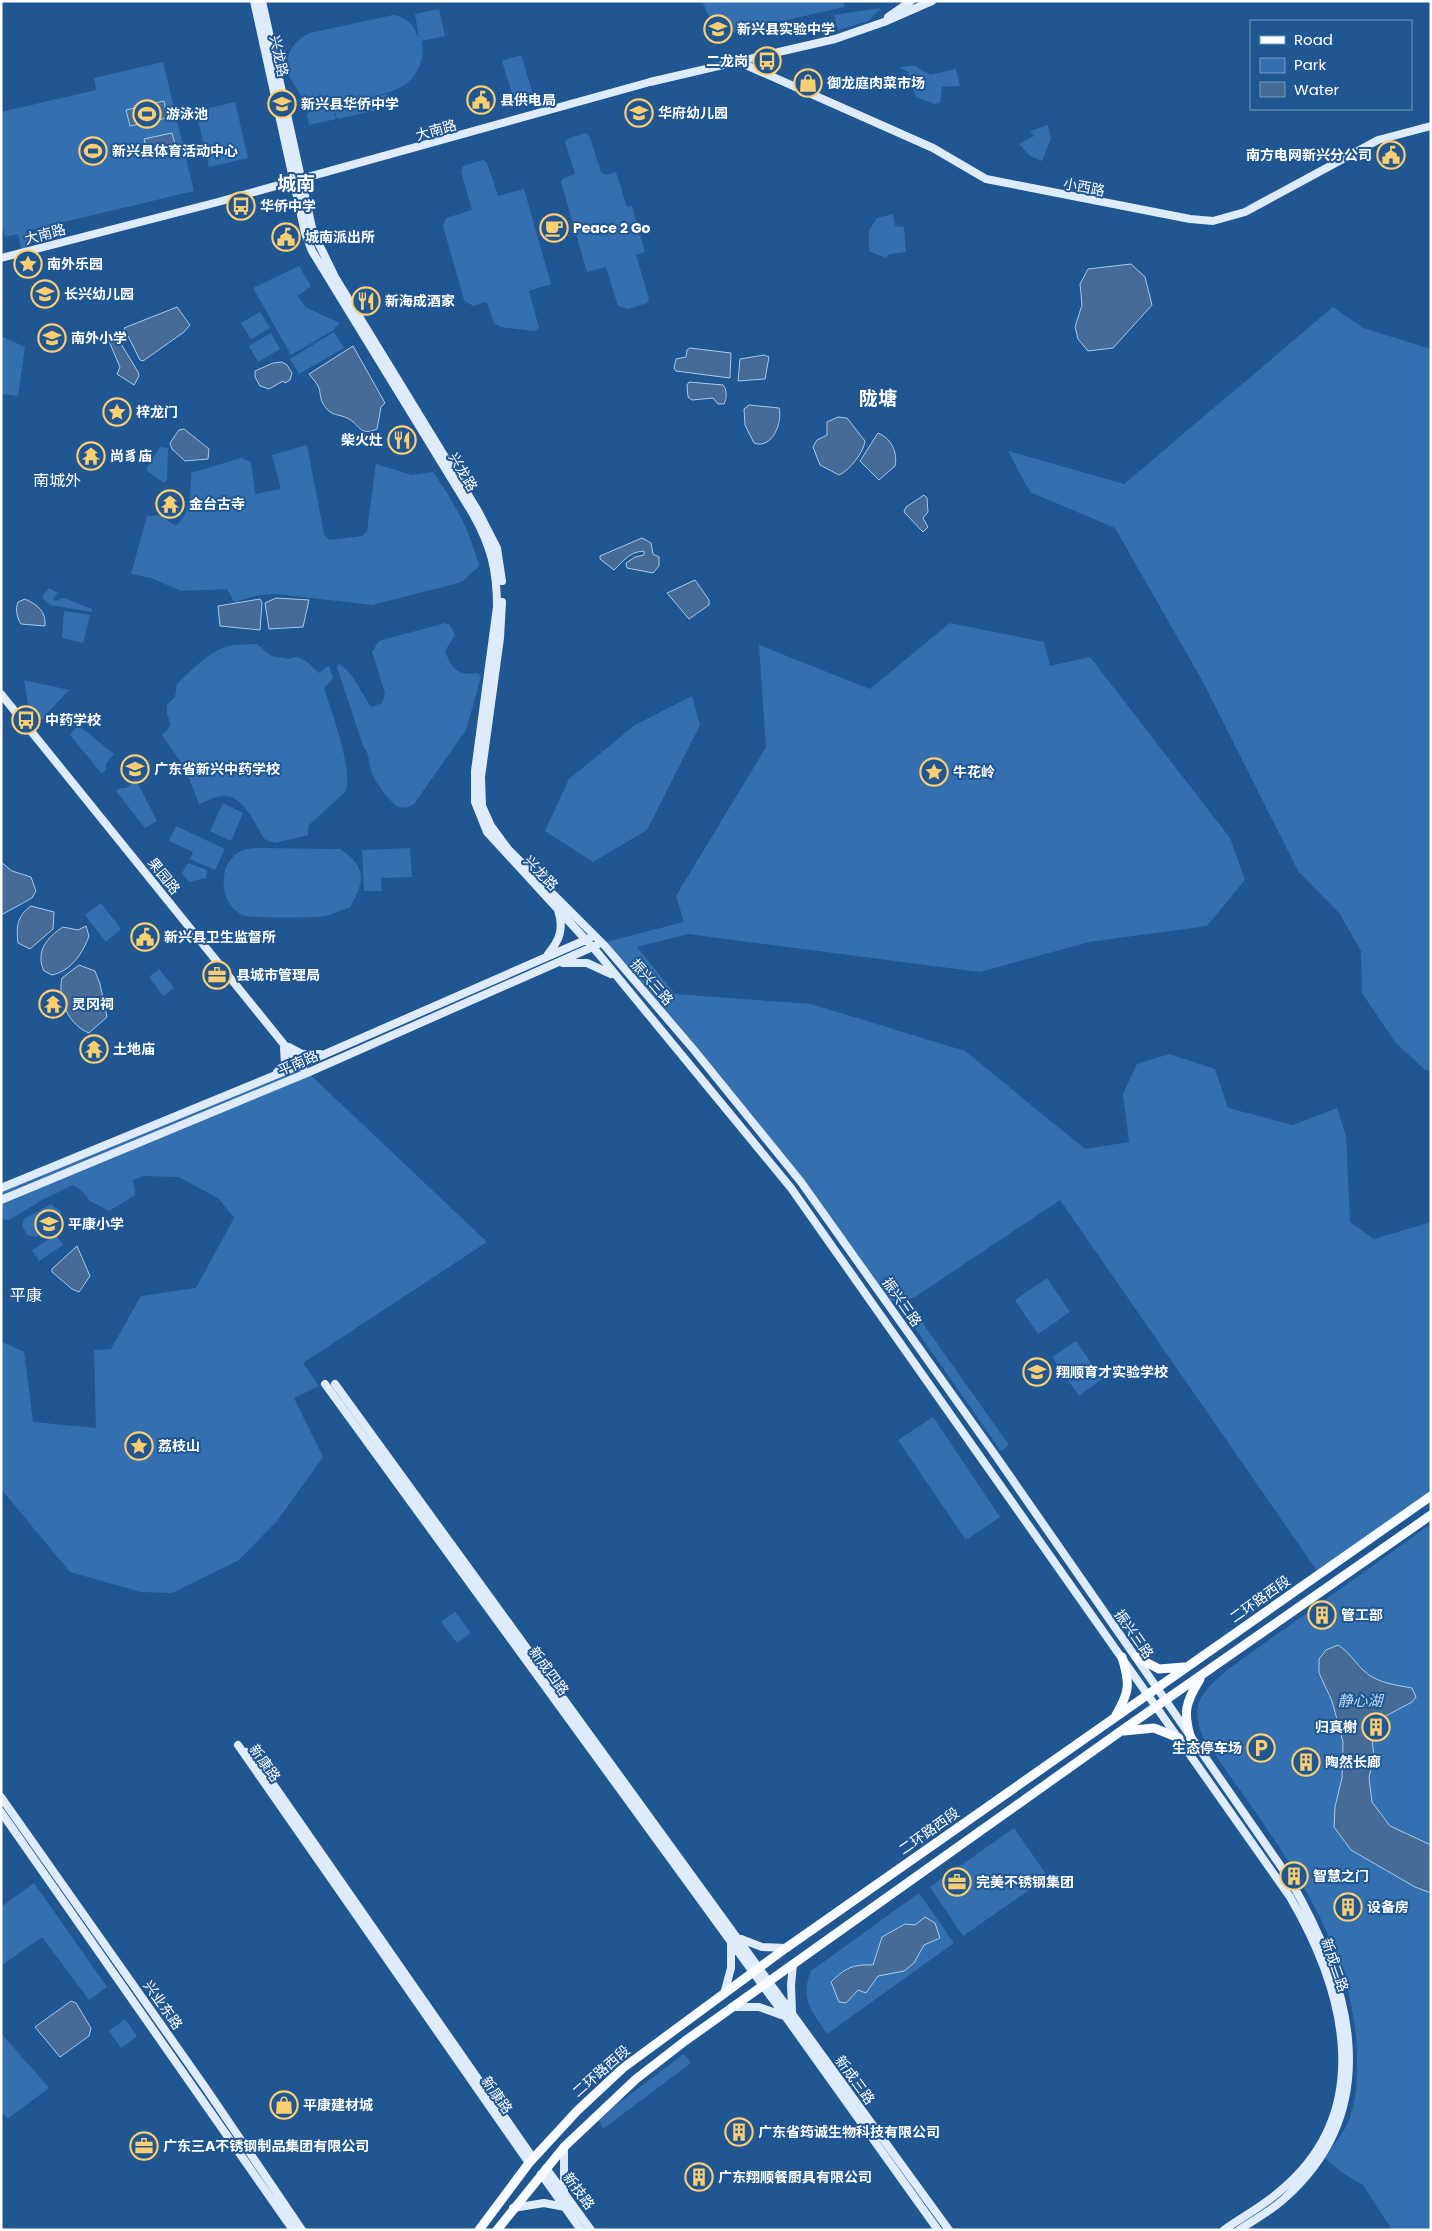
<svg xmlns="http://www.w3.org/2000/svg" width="1432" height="2231" viewBox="0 0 1432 2231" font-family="Poppins,'Noto Sans SC',sans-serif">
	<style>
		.green { fill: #3470af }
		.water { fill: #456b96; stroke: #a5caef }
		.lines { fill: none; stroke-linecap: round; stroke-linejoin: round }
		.secondary { stroke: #deebfa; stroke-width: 8 }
		.primary { stroke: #f8fbff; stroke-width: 9 }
		.labels { text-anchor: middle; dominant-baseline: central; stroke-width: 4; stroke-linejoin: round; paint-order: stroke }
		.poi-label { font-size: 14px; font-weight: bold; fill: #fff; stroke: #205692; text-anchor: start }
		.street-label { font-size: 14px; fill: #fff; stroke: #205692 }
		.water-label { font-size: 15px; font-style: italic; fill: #bed9f4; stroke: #205692 }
		.quarter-label { font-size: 16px; fill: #fff; stroke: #205692 }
		.district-label { font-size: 19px; font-weight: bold; fill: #fff; stroke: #205692 }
	</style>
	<rect width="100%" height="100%" fill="#205692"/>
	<path class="green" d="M702,1H844V7L718,36L716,27L721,25L711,21Z
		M881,8L868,21L838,30L834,15Z
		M439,9L445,36L421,41C427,58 416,79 401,87C381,98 330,105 306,110L303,100L308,98L302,97L287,73C286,53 292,42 310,33L393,15C407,17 414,26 419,38L415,14Z
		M521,55L533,94L514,100L502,61Z
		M163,62L194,191L26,231L30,250L22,253L18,234L5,237L1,219V112L96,90L94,78Z
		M915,66L930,75L956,69L960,86L942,87L940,103L934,104L916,97L908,72L899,67Z
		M387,94L390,107L337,119L334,107Z
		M235,102L248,158L209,167L196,111Z
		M333,107L336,119L309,125L307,113Z
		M1048,125L1051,139L1042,161L1030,156L1019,144L1034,136L1030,131Z
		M585,133L589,135L601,172L606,175L616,172L627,207L632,206L645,252L636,255L649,299L647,303L628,309L618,306L606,267L587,272L561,182L564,178L575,174L565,142L567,139Z
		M484,160L487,163L498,196L524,189L551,284L529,291L539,328L535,331L500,327L494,323L487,303L485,302L473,306L464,300L443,226L446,218L472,210L461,171L463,166Z
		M893,214L895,226L904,227L906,252L889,254L886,258L869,251V230L877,218Z
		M299,266L311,286L298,296L305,307L340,323L332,331L291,355L253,288Z
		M1333,307L1363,328L1431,349V1070L1426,1071L1395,1042L1362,993L1361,951L1340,914L1298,871L1202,680L1115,528L1030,492L1008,451L1124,484Z
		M260,312L270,328L251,339L241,323Z
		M49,323L65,333L59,344L42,334Z
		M334,332L344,348L299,374L290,359Z
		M271,333L280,349L258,362L249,346Z
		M1,336L25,347L18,396L1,394Z
		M307,445L324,534L329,540L362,536L367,531L376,464L412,475L433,472C454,502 470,530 479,566L462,582L372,605L276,594L260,595L234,602L227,589L181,591L151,578L131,574L147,516L159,515L176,526C191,513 191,491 191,473L241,458L251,462L255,494L281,489L272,455Z
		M160,447L168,448L167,480L164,483L146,470Z
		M49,588L58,593L53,599L55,601L64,598L92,609V612L50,605L42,597Z
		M64,611L90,615L83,643L62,638Z
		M445,623L450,625L455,635L445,651C452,669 457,676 478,673L481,677L466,730L414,804C409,807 404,809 399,807C391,804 373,779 371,771C368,761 370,754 363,746L337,667L338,663L350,673L371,707L382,703L385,693L372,652L379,641Z
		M950,623L1044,642L1050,666L1090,657L1230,838L1245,880L1207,926L1089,942L980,972L688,934L637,947L675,994L811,1004L965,1051L1085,1149L1129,1142L1123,1094L1137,1064L1169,1054L1215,1069L1228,1108L1293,1125L1337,1108L1346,1136L1350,1222L1374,1239L1431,1222V1501L1322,1578L1060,1200L915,1297L898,1302L886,1300L793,1174L602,943L684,922L676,896L766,747L759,645L870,689Z
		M257,644L271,656L289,659L297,657L306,661L319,673L329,665L333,678L324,688C332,714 352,765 346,791L308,826V835L275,843L264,839C256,825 242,793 222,796C214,797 206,801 199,804L185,768L162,735L171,725L167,714V705L175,697L177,684C191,671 211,649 230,646C239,644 249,645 257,644Z
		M24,680L69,690L41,720L30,715Z
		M692,696L700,725L647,830L593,862L545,831L569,779L635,725Z
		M78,725L114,754L106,764V769L102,774L70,735Z
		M136,780L157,821L145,828L116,791L120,788H126Z
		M223,803L243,813L231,841L210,831Z
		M176,826L225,849L215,870L190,859L193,852L169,841Z
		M255,848L340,849C367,867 365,881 350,907C342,910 333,914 325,916C315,918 257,918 247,916C222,911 216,872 234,856C240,850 247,849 255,848Z
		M410,848L412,877L381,878L382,891H364L362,850Z
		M188,863L207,870L206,878L189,882L182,873Z
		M101,903L121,929L106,942L85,915Z
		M159,969L174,988L163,996L149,977Z
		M300,1065L487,1242L303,1363L319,1386L294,1398L323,1457L277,1521L239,1560L172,1593L141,1592L70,1572L1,1489V1341L24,1352L33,1422L96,1428L94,1350L111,1349L141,1296L196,1288L234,1218L219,1199L179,1177L144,1176L133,1180L135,1195L109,1211L90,1201L83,1192L73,1185L42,1200L9,1220L1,1219V1188Z
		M51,1204L61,1212V1222L36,1237L27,1235L22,1226L24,1219Z
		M56,1235L63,1245L39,1261L32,1250Z
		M1047,1278L1070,1312L1038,1334L1015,1300Z
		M917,1315L1009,1445L1001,1451L915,1328Z
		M1076,1341L1102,1379L1079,1396L1052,1357Z
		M933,1417L1000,1517L966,1540L898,1440Z
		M1431,1524V2230H1392L1363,2185L1341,2172L1325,2158C1332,2146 1344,2133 1349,2120C1357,2100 1357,2077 1357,2056C1355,1934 1268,1833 1203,1737C1189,1702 1202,1693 1227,1670Z
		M455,1612L471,1633L457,1643L441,1622Z
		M1014,1828L1048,1877L963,1936L930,1887Z
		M34,1883L107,1987L89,2000L42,1937L1,1966V1907Z
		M919,1893L954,1943L827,2034C812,2011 799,1999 811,1971Z
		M125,2019L137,2036L121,2048L109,2031Z
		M1,2033L49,2088L7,2119L1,2111Z
		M684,2054L691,2063L603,2129L599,2121L612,2108Z"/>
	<path class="water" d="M164,101L167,118L130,126L126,110Z
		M172,133L176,148L151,153L147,150L144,139Z
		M1131,264L1145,277L1152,305L1113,348L1088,351L1078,339L1075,327L1082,305L1080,284L1088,269Z
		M177,307L190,325L184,332L143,361L140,360L124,328Z
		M112,335L117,337L138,372L139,376L134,385L117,374L120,367L108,339Z
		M353,346L385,403L381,407L377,429C359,437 360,424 347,418C339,414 332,416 326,408C318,398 322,394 318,386C316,382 312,378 309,374Z
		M690,348L731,353L730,378L676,371L674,368L676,359L686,357L687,350Z
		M764,355L769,357L765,379L738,381L740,359Z
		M282,362L287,365L292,373L290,380L285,383L283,381L269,389L260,386L255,377V371L273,363Z
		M689,382L723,385C727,389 727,399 724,404H718L713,398L692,400L688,397L687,385Z
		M749,405L779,408C783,422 772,450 754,443L745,425L744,409Z
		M838,417L847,418L865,441C864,452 849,471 839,475L820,465L813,447L817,440L827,435V422Z
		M184,429L209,449L208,459L185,461L172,449L170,443L179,430Z
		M878,433C891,438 898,452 895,466L879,480L860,461Z
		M924,495L927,498L928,512L923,518L928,527L923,532L904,512L906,507Z
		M642,538L651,543L653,554L659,557V566L653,573L627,568L626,563L635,557L644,555V551C628,552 623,562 614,570L600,559V556Z
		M695,580L709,600V605L689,619L667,593Z
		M276,598L309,600L303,627L269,629L265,603Z
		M25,599C38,605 46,611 45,626L21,624C17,618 15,609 18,602Z
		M260,599L262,603L260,630L220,626L218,606Z
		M1,862L12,871L31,877L36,891L32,898L3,914H1Z
		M31,906L54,912L53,929L30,949L18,943C16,927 17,916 31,906Z
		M86,926L89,936C83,953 71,971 52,975L44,971C35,952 47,937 63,927L78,930Z
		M79,965L95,971L100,984L107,1017L89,1033C69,1025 57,1000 62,978Z
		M77,1246L90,1276L79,1292L72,1289L52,1272V1269Z
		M1338,1645C1349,1652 1354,1661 1363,1670C1376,1683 1396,1685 1412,1688L1416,1697L1412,1702L1378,1720L1371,1733L1374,1755L1369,1778L1372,1802L1390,1826L1431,1845V1893L1415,1887L1351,1850L1334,1827L1335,1807L1342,1778L1343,1742L1332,1701L1319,1673V1659L1326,1650Z
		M925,1917L935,1923L940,1938L924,1945L914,1963L904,1971L878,1976L866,1993L858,1990L846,2003L839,2002L831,1982C845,1968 853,1964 873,1965L882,1937L905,1924L915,1925Z
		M71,2001L76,2003L91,2028L89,2036L60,2057L35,2027Z"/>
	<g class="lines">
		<path class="secondary" d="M254,1L305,233L312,251L473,514C491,546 497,570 497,607L475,771V802L487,832L597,952L791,1188L1290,1897C1345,1991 1377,2111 1280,2191C1263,2206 1242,2217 1224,2230
			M262,1L313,232L335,277L478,511L497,548L502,581
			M888,17L911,1
			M739,62L933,148L986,179L1190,219L1213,221L1245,212L1378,140L1431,126
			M1,258L218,202L650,82L835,39L884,22L932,1
			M502,602L500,638L481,777L482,806L491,826L508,849L605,946L694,1050L801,1182L998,1459L1289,1878C1349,1981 1388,2105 1286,2197C1273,2210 1255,2219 1239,2230
			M1,694L303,1068
			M548,954C560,940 564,928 558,910
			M563,963H587L611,974
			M289,1047L302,1054H320
			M277,1072L285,1064L284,1048
			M1,1188L300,1065L590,938
			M1,1200L307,1073L597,945
			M325,1384L785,2016L938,2230
			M335,1384L949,2230
			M238,1745L529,2163
			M246,1752L257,1761L533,2158
			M1,1797L205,2087L302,2230
			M1,1812L293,2230
			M741,1939L762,1947L786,1948
			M724,1994L731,1968V1942
			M732,2007H759L784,2016
			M792,2012L791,1985L793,1964
			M546,2168L591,2230
			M541,2174L581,2230
			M564,2192V2147
			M513,2208L544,2203L565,2207"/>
		<path class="primary" d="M1136,1657L1159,1669L1184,1667
			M1116,1715C1130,1691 1130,1684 1122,1657
			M1124,1731L1154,1728L1179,1738
			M1191,1739C1183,1713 1185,1703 1200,1679
			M479,2230L529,2163L577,2111L623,2068L786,1948L1431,1496
			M497,2230L564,2147L636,2079L685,2041L1121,1731L1431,1515"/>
	</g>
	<defs>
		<g id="school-ring" transform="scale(1.4375)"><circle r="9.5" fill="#205692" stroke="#fbce72" stroke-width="1.5"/><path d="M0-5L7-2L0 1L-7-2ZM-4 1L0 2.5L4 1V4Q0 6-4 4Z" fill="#fbce72"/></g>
		<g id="bus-ring" transform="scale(1.4375)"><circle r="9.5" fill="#205692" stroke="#fbce72" stroke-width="1.5"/><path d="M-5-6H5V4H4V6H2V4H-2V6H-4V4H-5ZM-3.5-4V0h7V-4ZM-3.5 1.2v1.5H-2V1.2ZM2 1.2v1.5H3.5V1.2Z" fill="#fbce72"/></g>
		<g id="shop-ring" transform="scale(1.4375)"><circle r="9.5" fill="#205692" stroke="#fbce72" stroke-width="1.5"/><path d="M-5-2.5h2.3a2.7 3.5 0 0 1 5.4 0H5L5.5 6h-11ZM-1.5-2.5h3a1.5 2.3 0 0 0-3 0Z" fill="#fbce72"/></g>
		<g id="civic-ring" transform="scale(1.4375)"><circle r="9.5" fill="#205692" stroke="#fbce72" stroke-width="1.5"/><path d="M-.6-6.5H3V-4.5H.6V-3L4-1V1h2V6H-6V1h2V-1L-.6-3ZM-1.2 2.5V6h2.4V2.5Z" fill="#fbce72"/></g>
		<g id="stadium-ring" transform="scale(1.4375)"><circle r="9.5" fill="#205692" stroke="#fbce72" stroke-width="1.5"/><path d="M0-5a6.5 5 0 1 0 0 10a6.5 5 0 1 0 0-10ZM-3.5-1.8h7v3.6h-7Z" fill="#fbce72"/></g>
		<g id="cafe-ring" transform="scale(1.4375)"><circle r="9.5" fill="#205692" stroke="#fbce72" stroke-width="1.5"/><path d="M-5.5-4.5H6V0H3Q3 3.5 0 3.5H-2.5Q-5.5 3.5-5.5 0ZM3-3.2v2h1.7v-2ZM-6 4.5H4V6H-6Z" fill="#fbce72"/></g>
		<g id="sight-ring" transform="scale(1.4375)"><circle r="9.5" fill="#205692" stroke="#fbce72" stroke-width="1.5"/><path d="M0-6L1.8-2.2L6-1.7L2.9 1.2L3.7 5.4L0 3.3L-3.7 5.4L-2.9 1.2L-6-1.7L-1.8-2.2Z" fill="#fbce72"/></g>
		<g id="restaurant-ring" transform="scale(1.4375)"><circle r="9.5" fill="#205692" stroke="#fbce72" stroke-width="1.5"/><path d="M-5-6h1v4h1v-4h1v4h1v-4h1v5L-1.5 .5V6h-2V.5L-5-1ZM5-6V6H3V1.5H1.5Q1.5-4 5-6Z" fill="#fbce72"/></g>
		<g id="temple-ring" transform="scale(1.4375)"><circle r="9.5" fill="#205692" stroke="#fbce72" stroke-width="1.5"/><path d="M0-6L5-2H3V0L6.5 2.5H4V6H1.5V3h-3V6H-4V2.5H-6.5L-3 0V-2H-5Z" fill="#fbce72"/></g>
		<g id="university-ring" transform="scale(1.4375)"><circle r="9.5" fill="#205692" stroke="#fbce72" stroke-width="1.5"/><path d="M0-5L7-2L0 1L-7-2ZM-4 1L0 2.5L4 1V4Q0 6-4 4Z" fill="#fbce72"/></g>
		<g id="office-ring" transform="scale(1.4375)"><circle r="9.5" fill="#205692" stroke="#fbce72" stroke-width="1.5"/><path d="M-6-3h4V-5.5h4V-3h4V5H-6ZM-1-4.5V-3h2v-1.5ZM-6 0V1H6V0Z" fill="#fbce72"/></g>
		<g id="building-ring" transform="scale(1.4375)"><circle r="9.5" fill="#205692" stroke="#fbce72" stroke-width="1.5"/><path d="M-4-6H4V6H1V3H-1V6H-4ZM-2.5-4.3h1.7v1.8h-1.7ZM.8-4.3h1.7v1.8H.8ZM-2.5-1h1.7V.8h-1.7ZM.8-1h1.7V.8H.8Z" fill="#fbce72"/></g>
		<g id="parking-ring" transform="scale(1.4375)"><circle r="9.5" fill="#205692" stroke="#fbce72" stroke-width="1.5"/><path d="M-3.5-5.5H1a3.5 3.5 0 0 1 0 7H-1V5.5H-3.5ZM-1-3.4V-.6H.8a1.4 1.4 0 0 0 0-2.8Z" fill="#fbce72"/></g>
	</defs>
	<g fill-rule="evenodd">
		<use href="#school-ring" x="718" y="29"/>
		<use href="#bus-ring" x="767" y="61"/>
		<use href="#shop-ring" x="808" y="83"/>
		<use href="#civic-ring" x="481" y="100"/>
		<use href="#school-ring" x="282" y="104"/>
		<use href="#school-ring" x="639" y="113"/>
		<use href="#stadium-ring" x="147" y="114"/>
		<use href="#stadium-ring" x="93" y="151"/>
		<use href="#civic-ring" x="1391" y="155"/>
		<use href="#bus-ring" x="241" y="206"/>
		<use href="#cafe-ring" x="554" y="228"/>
		<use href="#civic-ring" x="286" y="237"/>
		<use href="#sight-ring" x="28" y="264"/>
		<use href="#school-ring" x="45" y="294"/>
		<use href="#restaurant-ring" x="366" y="301"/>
		<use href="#school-ring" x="52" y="338"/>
		<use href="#sight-ring" x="117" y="412"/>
		<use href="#restaurant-ring" x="402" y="440"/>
		<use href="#temple-ring" x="91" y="456"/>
		<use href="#temple-ring" x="170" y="504"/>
		<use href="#bus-ring" x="26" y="720"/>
		<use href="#university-ring" x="135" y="769"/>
		<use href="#sight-ring" x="934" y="772"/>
		<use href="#civic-ring" x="145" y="937"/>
		<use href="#office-ring" x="217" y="975"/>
		<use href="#temple-ring" x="53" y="1004"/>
		<use href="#temple-ring" x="94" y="1049"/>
		<use href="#school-ring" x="49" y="1224"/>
		<use href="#school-ring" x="1037" y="1372"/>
		<use href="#sight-ring" x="139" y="1446"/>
		<use href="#building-ring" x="1322" y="1615"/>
		<use href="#building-ring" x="1376" y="1727"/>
		<use href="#parking-ring" x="1261" y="1748"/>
		<use href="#building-ring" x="1306" y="1762"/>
		<use href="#building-ring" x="1294" y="1876"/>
		<use href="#office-ring" x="957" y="1882"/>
		<use href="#building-ring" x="1348" y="1907"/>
		<use href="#shop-ring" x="284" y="2105"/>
		<use href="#building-ring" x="739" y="2132"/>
		<use href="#office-ring" x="144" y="2146"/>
		<use href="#building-ring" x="699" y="2177"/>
	</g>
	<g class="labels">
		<g class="poi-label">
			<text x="737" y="29">新兴县实验中学</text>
			<text x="748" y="61" text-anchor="end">二龙岗</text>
			<text x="827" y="83">御龙庭肉菜市场</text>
			<text x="500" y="100">县供电局</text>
			<text x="301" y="104">新兴县华侨中学</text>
			<text x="658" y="113">华府幼儿园</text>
			<text x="166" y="114">游泳池</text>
			<text x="112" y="151">新兴县体育活动中心</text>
			<text x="1372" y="155" text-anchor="end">南方电网新兴分公司</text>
			<text x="260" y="206">华侨中学</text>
			<text x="573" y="228">Peace 2 Go</text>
			<text x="305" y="237">城南派出所</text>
			<text x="47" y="264">南外乐园</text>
			<text x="64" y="294">长兴幼儿园</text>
			<text x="385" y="301">新海成酒家</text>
			<text x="71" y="338">南外小学</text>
			<text x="136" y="412">梓龙门</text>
			<text x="383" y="440" text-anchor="end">柴火灶</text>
			<text x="110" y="456">尚豸庙</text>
			<text x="189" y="504">金台古寺</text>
			<text x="45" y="720">中药学校</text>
			<text x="154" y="769">广东省新兴中药学校</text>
			<text x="953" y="772">牛花岭</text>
			<text x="164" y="937">新兴县卫生监督所</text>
			<text x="236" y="975">县城市管理局</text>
			<text x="72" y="1004">灵冈祠</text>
			<text x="113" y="1049">土地庙</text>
			<text x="68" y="1224">平康小学</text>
			<text x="1056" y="1372">翔顺育才实验学校</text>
			<text x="158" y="1446">荔枝山</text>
			<text x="1341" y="1615">管工部</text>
			<text x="1357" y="1727" text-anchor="end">归真榭</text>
			<text x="1242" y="1748" text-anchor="end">生态停车场</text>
			<text x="1325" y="1762">陶然长廊</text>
			<text x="1313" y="1876">智慧之门</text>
			<text x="976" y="1882">完美不锈钢集团</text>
			<text x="1367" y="1907">设备房</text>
			<text x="303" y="2105">平康建材城</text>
			<text x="758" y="2132">广东省筠诚生物科技有限公司</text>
			<text x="163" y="2146">广东三A不锈钢制品集团有限公司</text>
			<text x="718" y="2177">广东翔顺餐厨具有限公司</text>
		</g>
		<g class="street-label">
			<text transform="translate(279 56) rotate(78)">兴龙路</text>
			<text transform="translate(436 130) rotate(-16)">大南路</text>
			<text transform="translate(1084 187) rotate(11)">小西路</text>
			<text transform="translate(45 234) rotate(-15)">大南路</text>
			<text transform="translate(463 472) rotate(59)">兴龙路</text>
			<text transform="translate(541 873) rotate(46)">兴龙路</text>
			<text transform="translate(164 876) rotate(51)">果园路</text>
			<text transform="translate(652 982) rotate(49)">振兴三路</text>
			<text transform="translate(298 1063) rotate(-23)">平南路</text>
			<text transform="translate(902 1302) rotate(55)">振兴三路</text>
			<text transform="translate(1260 1599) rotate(-35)">二环路西段</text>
			<text transform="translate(1134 1634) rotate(55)">振兴三路</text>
			<text transform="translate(549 1671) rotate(54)">新成四路</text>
			<text transform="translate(265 1763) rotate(55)">新康路</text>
			<text transform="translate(929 1831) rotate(-35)">二环路西段</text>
			<text transform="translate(1335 1965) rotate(71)">新成二路</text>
			<text transform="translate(163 2005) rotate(55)">兴业东路</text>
			<text transform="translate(601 2071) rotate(-41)">二环路西段</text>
			<text transform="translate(855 2080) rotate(54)">新成三路</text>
			<text transform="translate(497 2095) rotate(55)">新康路</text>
			<text transform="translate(579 2191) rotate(54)">新技路</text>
		</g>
		<g class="water-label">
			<text x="1360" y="1700">静心湖</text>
		</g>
		<g class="quarter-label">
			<text x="57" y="480">南城外</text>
			<text x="26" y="1295">平康</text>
		</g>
		<g class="district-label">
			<text x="296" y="183">城南</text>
			<text x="878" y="398">陇塘</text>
		</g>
	</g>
	<rect width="1432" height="2231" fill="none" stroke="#ffffff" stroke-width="5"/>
	<rect x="1250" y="20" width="162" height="90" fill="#205692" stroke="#799abe"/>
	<rect x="1260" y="36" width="25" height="8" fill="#f8fbff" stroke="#799abe"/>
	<text x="1294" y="45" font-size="15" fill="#ffffff">Road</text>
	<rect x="1260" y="58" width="25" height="15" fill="#3470af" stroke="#799abe"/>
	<text x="1294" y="70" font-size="15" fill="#ffffff">Park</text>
	<rect x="1260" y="82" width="25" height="15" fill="#456b96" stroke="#799abe"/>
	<text x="1294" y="95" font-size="15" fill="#ffffff">Water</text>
</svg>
